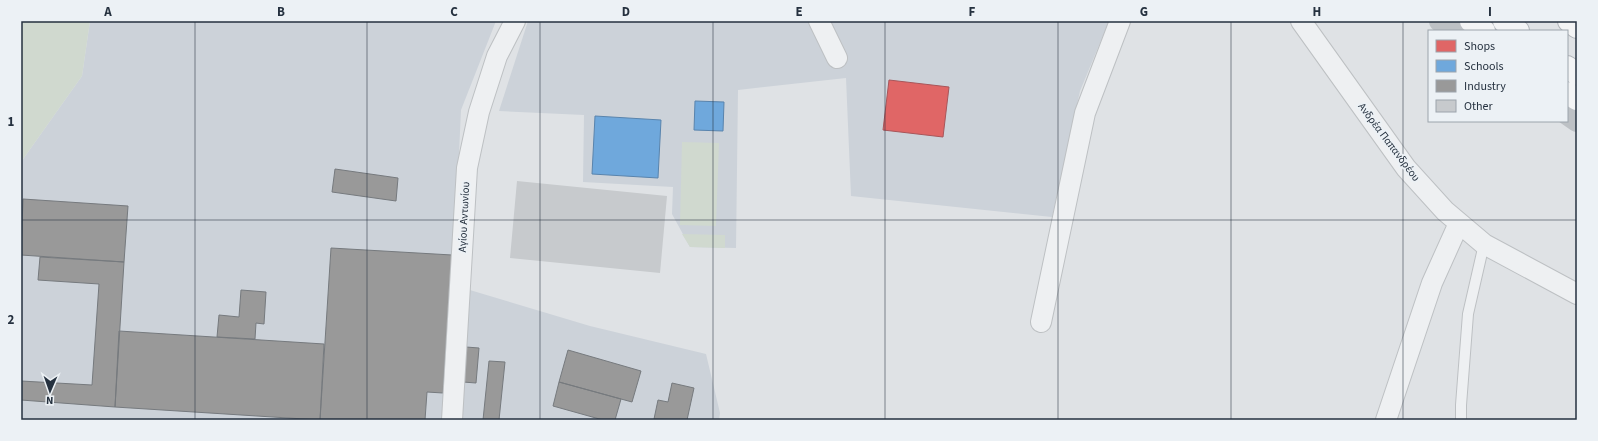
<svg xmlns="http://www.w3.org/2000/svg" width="1598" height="441" viewBox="0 0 1598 441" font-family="'Source Sans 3',sans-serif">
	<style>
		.built { fill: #ccd2d9 }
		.green { fill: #d0d9cf }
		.shops { fill: #e06666; stroke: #a8565a }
		.schools { fill: #6fa8dc; stroke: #5984ad }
		.industry { fill: #999; stroke: #767a7e }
		.building { fill: #c7cacd }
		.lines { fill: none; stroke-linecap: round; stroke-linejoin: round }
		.lane-casing { stroke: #bdc0c3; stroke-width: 12 }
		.street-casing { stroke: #bdc0c3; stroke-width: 22 }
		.highway-casing { stroke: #b1b5ba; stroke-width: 24 }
		.lane { stroke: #eef0f2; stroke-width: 10 }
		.street { stroke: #eef0f2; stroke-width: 20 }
		.secondary { stroke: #bdc1c5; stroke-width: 22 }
		.highway { stroke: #f3f4f5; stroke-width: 22 }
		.grid { fill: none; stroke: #25313f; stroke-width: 1; stroke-opacity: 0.55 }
		.labels { text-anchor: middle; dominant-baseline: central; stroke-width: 4; stroke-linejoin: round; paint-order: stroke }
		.street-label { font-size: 11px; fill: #25313f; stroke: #ecf1f5 }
		.neatline { fill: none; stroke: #25313f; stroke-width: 1.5 }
		.grid-label { font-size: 13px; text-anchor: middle; font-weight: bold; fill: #25313f }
	</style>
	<rect width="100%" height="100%" fill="#dfe2e5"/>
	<path class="built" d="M90,21H496L461,110L453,285L590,326L706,354L720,413L719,420H21V162L82,76Z
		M528,21H1109L1080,91L1052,217L851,196L846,78L738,90L736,248L690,247L672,214L673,187L583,182L584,115L499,111Z"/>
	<path class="green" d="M21,21H90L82,76L21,162Z
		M682,142L719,143L716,226L680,225Z
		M682,234L725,235V248L690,247Z"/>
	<path class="shops" d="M889,80L949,87L943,137L883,130Z"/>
	<path class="schools" d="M695,101L724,102L723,131L694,130Z
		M595,116L661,120L658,178L592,174Z"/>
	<path class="industry" d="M335,169L398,178L396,201L332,192Z
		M23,199L128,206L124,262L21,255Z
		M331,248L452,255L443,393L427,392L425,420H320Z
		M40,257L124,262L115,407L21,400V381L92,385L99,284L38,280Z
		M241,290L266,292L264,324L256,323L255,339L217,337L219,315L239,317Z
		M119,331L324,344L320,420L115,407Z
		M466,347L479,348L476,383L463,382Z
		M568,350L641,371L632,402L559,382Z
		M489,361L505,362L499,420H483Z
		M559,382L621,399L615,420H603L553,406Z
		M672,383L694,388L687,420L654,419L658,400L668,402Z"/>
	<path class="building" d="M517,181L667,196L660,273L510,258Z"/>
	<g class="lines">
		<g class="lane-casing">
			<path id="lane" d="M1461,420V405L1468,314L1484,244"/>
		</g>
		<g class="street-casing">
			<path id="street" d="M819,21L837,58
				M1301,21L1406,168L1445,211L1484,244L1577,294
				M1041,322L1085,113L1120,21
				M452,420L467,168L479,112L497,56L515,21
				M1386,420L1432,283L1459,223"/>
		</g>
		<g class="highway-casing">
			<path id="highway" d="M1471,21L1484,31
				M1504,21L1518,31
				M1569,21L1577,27
				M1567,67L1577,74
				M1567,93L1577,99"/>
		</g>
		<use href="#lane" class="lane"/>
		<use href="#street" class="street"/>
		<path class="secondary" d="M1440,21L1453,31
			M1567,114L1577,121"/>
		<use href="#highway" class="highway"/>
	</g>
	<path class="grid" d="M195,21V420M367,21V420M540,21V420M713,21V420M885,21V420M1058,21V420M1231,21V420M1403,21V420M21,220H1577"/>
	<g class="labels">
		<g class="street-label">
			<text transform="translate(1389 142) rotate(53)">Ανδρέα Παπανδρέου</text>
			<text transform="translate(464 217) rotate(-87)">Αγίου Αντωνίου</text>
		</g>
	</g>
	<rect width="1598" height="441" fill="none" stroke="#ecf1f5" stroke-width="44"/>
	<rect x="1428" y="30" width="140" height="92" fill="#ecf1f5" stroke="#9ca4ac"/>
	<rect x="1436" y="40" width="20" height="12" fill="#e06666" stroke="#9ca4ac"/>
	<text x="1464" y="50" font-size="12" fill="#25313f">Shops</text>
	<rect x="1436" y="60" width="20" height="12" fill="#6fa8dc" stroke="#9ca4ac"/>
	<text x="1464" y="70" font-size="12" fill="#25313f">Schools</text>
	<rect x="1436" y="80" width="20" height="12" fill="#999999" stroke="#9ca4ac"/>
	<text x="1464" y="90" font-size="12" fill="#25313f">Industry</text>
	<rect x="1436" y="100" width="20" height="12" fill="#c7cacd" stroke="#9ca4ac"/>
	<text x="1464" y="110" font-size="12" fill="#25313f">Other</text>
	<g transform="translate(50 391) rotate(182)" stroke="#ecf1f5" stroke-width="3" paint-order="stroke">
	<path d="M0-3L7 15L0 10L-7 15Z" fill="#25313f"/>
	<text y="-6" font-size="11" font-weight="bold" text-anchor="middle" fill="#25313f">N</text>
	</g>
	<rect x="22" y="22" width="1554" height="397" class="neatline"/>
	<g class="grid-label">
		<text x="108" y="16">A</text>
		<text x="281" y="16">B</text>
		<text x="454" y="16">C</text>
		<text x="626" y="16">D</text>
		<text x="799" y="16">E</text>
		<text x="972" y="16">F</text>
		<text x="1144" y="16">G</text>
		<text x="1317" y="16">H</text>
		<text x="1490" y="16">I</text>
		<text x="11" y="126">1</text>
		<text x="11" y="324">2</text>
	</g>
</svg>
